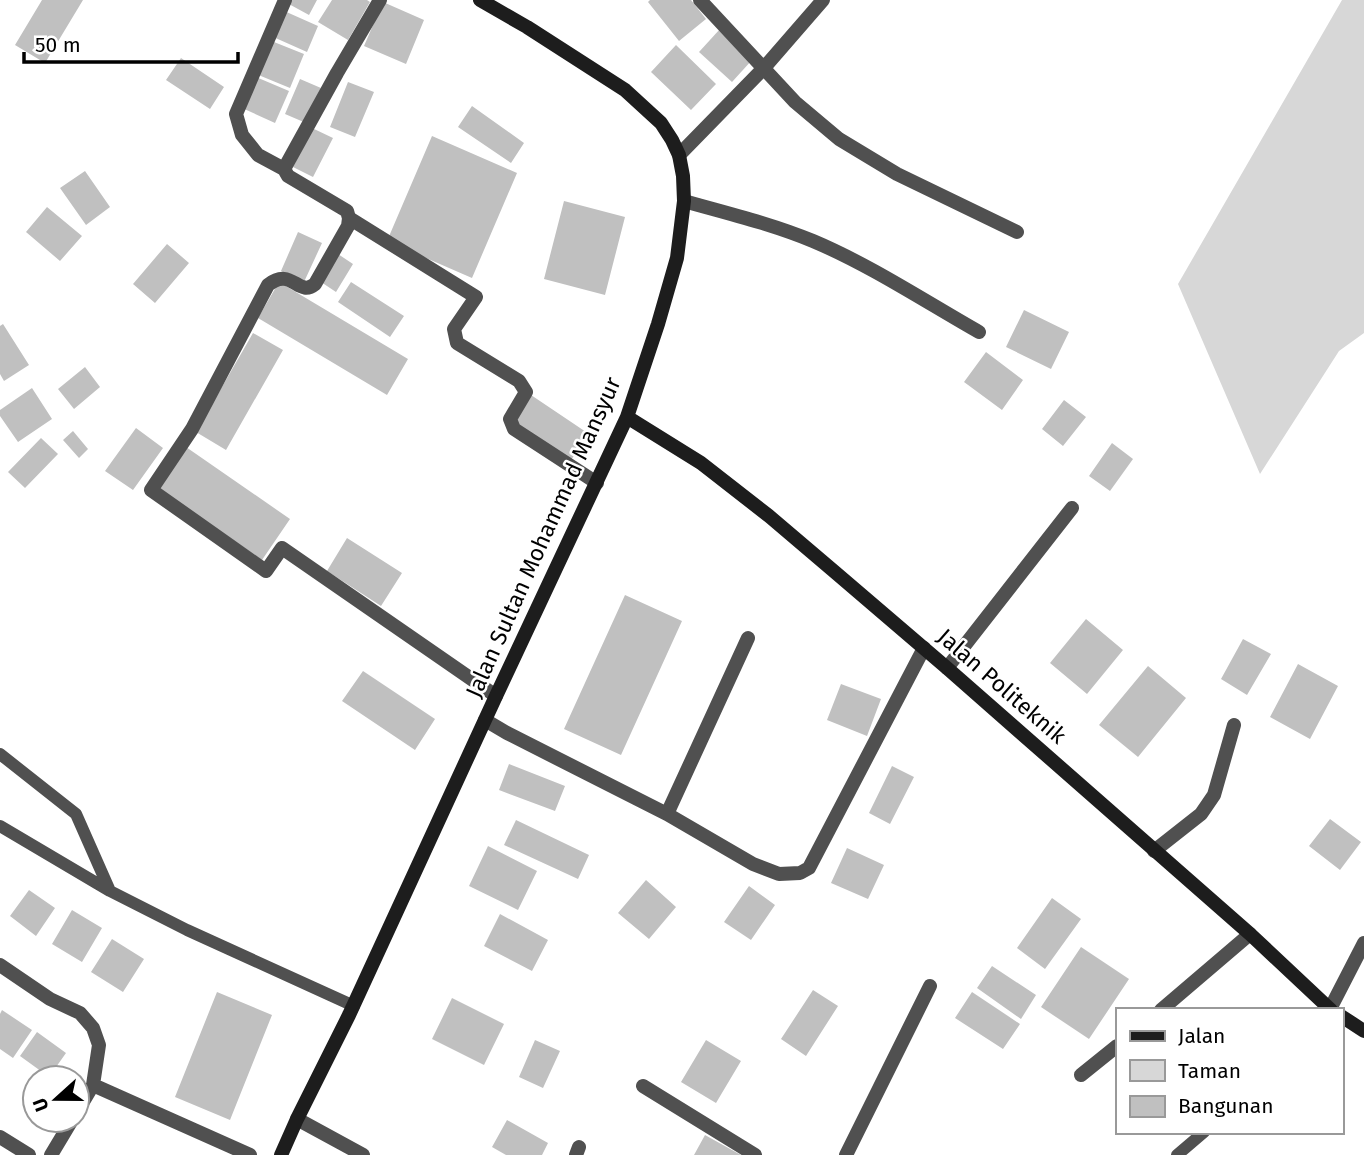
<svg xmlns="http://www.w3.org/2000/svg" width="1364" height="1155" viewBox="0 0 1364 1155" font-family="'Fira Sans',sans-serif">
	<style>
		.green { fill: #d7d7d7 }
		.building { fill: #c0c0c0 }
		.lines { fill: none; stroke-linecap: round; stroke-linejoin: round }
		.lane { stroke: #505050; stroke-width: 12 }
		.street { stroke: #505050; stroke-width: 14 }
		.secondary { stroke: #1d1d1d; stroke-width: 14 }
		.labels { text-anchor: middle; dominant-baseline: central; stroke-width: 5; stroke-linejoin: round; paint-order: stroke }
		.street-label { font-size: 23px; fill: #000; stroke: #fff }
	</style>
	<rect width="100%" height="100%" fill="#fff"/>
	<path class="green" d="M1342,0H1364V333L1339,351L1260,474L1178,284Z"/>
	<path class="building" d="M42,0H83L45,63L15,45Z
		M289,0H317L309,15L287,3Z
		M332,0H367L370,2L348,40L318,22Z
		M650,0H691L706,19L679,41L648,2Z
		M383,2L424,20L406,64L364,46Z
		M282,10L318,26L307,52L271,36Z
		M720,29L752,60L732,82L699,52Z
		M269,40L304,54L290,88L256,74Z
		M676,45L716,84L691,110L651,72Z
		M181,58L224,87L210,109L166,80Z
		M256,77L289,91L275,123L242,108Z
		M300,79L321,88L306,123L285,114Z
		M348,82L374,92L355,137L330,127Z
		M472,106L524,143L511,163L458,127Z
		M312,128L333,138L313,177L293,167Z
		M432,136L517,173L472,278L387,241Z
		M85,171L110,207L86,225L60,188Z
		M564,201L625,217L605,295L544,279Z
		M47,207L82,236L60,261L26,232Z
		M298,232L322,243L304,282L281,271Z
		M167,244L189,263L155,303L133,284Z
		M338,254L353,264L336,292L321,282Z
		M279,282L408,359L387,395L258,318Z
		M351,282L404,316L390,337L338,302Z
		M1024,310L1069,332L1051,369L1006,347Z
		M3,324L29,365L4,381L0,374V326Z
		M253,333L283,350L226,450L196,432Z
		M986,352L1023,380L1002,410L964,382Z
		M85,367L100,387L74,409L58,389Z
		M32,388L52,419L18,442L0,416V410Z
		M531,395L589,434L571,460L513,421Z
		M1064,400L1086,417L1063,446L1042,429Z
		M136,428L163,448L133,490L105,471Z
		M73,431L88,449L79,458L63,440Z
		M41,438L58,454L25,488L8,472Z
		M1112,443L1133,459L1110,491L1089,476Z
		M186,447L290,519L262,560L158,488Z
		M347,538L402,573L381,606L327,571Z
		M625,595L682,621L621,755L564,729Z
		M1086,619L1123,650L1087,694L1050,663Z
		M1243,639L1271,654L1247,695L1221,679Z
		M1298,664L1338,686L1310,739L1270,717Z
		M1148,666L1186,698L1138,757L1099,725Z
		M363,671L435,719L415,750L342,701Z
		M841,684L881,699L867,736L827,720Z
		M509,764L565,786L555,811L499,790Z
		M892,766L914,777L890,824L869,813Z
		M1330,819L1361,842L1340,870L1309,846Z
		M516,820L589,855L578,879L504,845Z
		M488,846L537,871L518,910L469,886Z
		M847,848L884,865L868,899L831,883Z
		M646,880L676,907L649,939L618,913Z
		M749,886L775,905L751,940L724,922Z
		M29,890L55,908L36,936L10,916Z
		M1052,898L1081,919L1045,969L1017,948Z
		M72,910L102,928L82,962L52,944Z
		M500,914L548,940L532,971L484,946Z
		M112,939L144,959L123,992L91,972Z
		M1081,947L1129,979L1089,1039L1041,1007Z
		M992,966L1036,995L1021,1019L977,988Z
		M813,990L838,1006L806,1056L781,1039Z
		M217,992L272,1015L230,1120L175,1097Z
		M972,992L1020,1024L1003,1049L955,1018Z
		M452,998L504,1024L484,1065L432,1039Z
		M2,1010L32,1030L13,1058L0,1049V1014Z
		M37,1032L66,1053L49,1077L20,1056Z
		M535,1040L560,1051L543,1088L519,1077Z
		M706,1040L741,1061L716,1103L681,1082Z
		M507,1120L548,1143L542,1155H506L492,1147Z
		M705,1135L741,1155H694Z"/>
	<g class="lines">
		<path class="lane" d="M0,754L76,814L110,891
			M0,826L110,891L187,930L354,1006
			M1177,1155L1204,1132"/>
		<path class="street" d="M380,0L337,73L284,169L288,176L347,211L349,218L348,226L315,284C298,298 292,266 268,285L192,429L151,490L266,571L282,548L496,696
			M700,0L795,102L839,139L897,174L1017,232
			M679,155L764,68L823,0
			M284,169L258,155L242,135L236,114L285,0
			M684,201C727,213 772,224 813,241C870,265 926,302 979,332
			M349,218L476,297L454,329L457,343L519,381L526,392L510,419L514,429L597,483
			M947,668L1072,508
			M485,720L507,733L667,814L753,864L779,874L800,873L809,868L924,648
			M667,814L748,638
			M1154,851L1201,814L1214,795L1234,725
			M0,965L50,999L80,1013L93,1028L99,1045L93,1085L77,1112
			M1330,1009L1364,943
			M1161,1010L1250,934
			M1081,1075L1117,1046
			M93,1085L250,1155
			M643,1086L755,1155
			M297,1119L363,1155
			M0,1137L29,1155
			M51,1155L72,1120
			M576,1155L579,1147
			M846,1155L930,986"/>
		<path class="secondary" d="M627,417L701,463L769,516L836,573L947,668L1250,934L1331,1010
			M1341,1016L1364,1031
			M281,1155L297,1119L349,1015L496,696L627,417L658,324L677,258L684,201L683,176L679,155L672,140L661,123L625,90L527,27L480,0"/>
	</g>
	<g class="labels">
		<g class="street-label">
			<text transform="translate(543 537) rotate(-66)">Jalan Sultan Mohammad Mansyur</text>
			<text transform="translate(1002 686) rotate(41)">Jalan Politeknik</text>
		</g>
	</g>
	<rect x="1116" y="1008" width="228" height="126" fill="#ffffff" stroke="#999999" stroke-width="2"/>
	<rect x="1130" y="1031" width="35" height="10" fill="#1d1d1d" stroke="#999999" stroke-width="2"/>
	<text x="1178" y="1043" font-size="21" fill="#000000">Jalan</text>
	<rect x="1130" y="1060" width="35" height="21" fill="#d7d7d7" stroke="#999999" stroke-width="2"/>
	<text x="1178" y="1078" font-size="21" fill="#000000">Taman</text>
	<rect x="1130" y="1096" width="35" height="21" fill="#c0c0c0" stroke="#999999" stroke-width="2"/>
	<text x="1178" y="1113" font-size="21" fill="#000000">Bangunan</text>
	<g transform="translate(56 1099) rotate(249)"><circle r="33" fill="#ffffff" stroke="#999999" stroke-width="2"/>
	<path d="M0-5L12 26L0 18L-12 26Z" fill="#000000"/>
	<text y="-10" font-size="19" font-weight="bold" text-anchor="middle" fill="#000000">U</text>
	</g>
	<path d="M24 52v10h214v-10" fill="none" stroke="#000000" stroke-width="3.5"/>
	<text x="35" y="52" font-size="21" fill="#000000" stroke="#ffffff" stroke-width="5" paint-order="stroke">50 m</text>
</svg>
